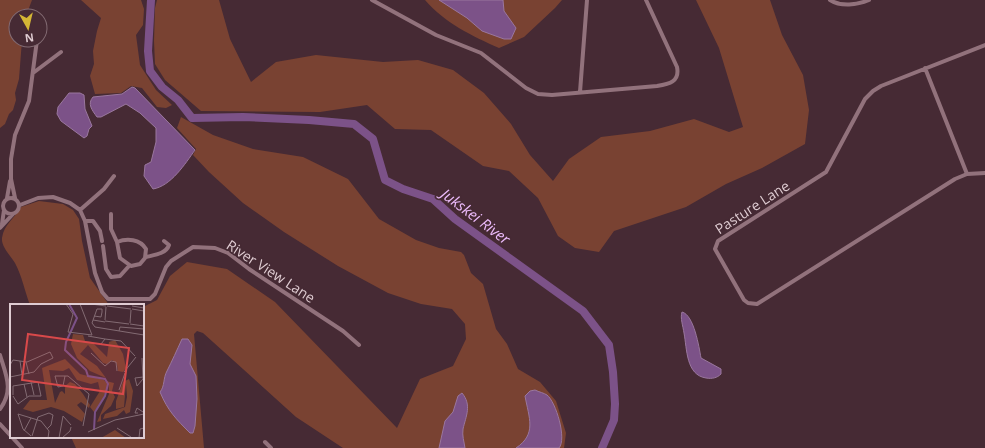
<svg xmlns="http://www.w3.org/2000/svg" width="985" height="448" viewBox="0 0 985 448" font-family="'Open Sans',sans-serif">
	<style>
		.green { fill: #794232 }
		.water { fill: #7c5288; stroke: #9a779e }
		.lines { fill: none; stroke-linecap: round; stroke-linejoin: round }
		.river { stroke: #7c5288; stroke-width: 8 }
		.street { stroke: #92727c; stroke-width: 4 }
		.labels { text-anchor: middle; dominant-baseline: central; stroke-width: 3.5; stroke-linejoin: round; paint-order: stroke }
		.street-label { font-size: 14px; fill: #dfccd2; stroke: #462a34 }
		.water-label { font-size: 15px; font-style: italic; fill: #ecbbfb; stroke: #462a34 }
		.inset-river { fill: none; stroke: #7c5288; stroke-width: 2 }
		.inset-road { fill: none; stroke: #836b73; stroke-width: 1 }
		.view { fill: #d8494a; fill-opacity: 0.15; stroke: #d8494a; stroke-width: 2 }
		.inset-edge { fill: none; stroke: #dfccd2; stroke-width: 2 }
	</style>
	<rect width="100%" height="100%" fill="#462a34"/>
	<path class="green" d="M0,0H32L26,16H16V40H22L19,79L15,93L16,100L13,110L9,114L5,124L0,128Z
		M81,0H141L144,9L143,25L136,35L140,65L156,90L172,105L166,108L157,107L142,88L131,86L121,93L95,94L90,76L94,64L93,51L97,31L101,18Z
		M157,0H219L230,39L251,82L276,62L316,55L383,62L418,60L453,70L484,93L511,124L530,155L553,181L569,159L601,137L650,131L694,119L729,132L743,127L719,48L696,0H770L782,35L803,75L809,110L805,144L762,168L726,184L686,207L614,231L599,252L575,248L558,236L538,198L509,171L483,166L431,130L395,129L367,105L320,112L201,111L165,80L155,64L154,41L155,8Z
		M425,0H562L555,8L524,37L499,48C472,36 445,23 425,0Z
		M181,117L213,135L253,149L303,157L348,179L379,219L416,240L439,248L461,252L464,255L471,273L483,284L496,329L507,344L518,369L540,382L556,401L566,433L564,448H343L296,417L203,333L197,331L194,334L204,448H76L71,437H143V307L157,300L170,276L187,262L227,269L275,302L397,428L420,379L453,366L466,339L465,324L452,309L421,304L388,293L338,266L284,232L243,203L209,172L193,155L196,149L177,128Z
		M39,201L63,204L73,210L79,219L82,241L90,278L109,305H30C25,292 22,276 15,263C11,256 1,247 2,238C4,224 15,218 21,207Z"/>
	<path class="water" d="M439,0H503L504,11L516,28L511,39H504L482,31L467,18Z
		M132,87L135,88L195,150C185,164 171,186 153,189L144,176L145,165L151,162L156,142V128L140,113L126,104L101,117H97C92,110 87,104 93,97L122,94Z
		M69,93H80L84,95L85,109L92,126L89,129L87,136L84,138L61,121L57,114L58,107Z
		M682,312C694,315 699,347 701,358L721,369V374C717,378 712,379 706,378C686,375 687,349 684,333C683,326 680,318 682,312Z
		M182,339H188L192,345L190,364L196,376L197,399L195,426L193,433H190C176,419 168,411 160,392C165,386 163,378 167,371C172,361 177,350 182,339Z
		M535,390C539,392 544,393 547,395C556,402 567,439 559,448H516C537,434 529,418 525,396L530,391Z
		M462,393C472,405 466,416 463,429C462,436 464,441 465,448H439L445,421L453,412L458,396Z"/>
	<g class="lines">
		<path class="river" d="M151,0L148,51L150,71L162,87L178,100L192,118L243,117L309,120L354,124L373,139L385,180L403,189L433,199L455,219L583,311L609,345L613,372L615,404L614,420L602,448"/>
		<path class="street" d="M372,0L436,35L481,53L526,88L538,94L552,95L657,86C669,84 680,82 677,67L646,0
			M830,0C841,7 857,5 869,0
			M985,45L881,86L873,91L865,99L826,172L718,241L715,249L744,300L748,303L757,304L955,179L967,174L985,173
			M925,68L967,174
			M33,73L61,52
			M580,92L587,0
			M3 206a8 8 0 1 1 16 0a8 8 0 1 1-16 0Z
			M7,198L10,181
			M15,198L11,179V159L15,135L29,101L37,40
			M20,205L38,198L53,197L70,203L80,210L85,221L95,273L102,292L108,299H150L155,294L166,267L171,261L193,247L215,248L228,253L249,269L343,331L359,345
			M80,210L104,189L114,176
			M111,214V229L117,242L120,258L131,266L140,264L145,258L146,249C140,239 127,238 117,242
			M85,221H93L100,231L102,241
			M2,224L4,210
			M0,228L13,214
			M103,246L106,269L111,277L120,276L129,266
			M146,257C154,255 166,254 169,245L164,241
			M0,355C6,375 14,390 0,409
			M0,424L22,448
			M265,442L271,448"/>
	</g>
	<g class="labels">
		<g class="street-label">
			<text transform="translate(752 207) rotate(-33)">Pasture Lane</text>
			<text transform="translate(271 271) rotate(33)">River View Lane</text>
		</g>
		<g class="water-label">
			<text transform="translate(476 216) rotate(37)">Jukskei River</text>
		</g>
	</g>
	<g transform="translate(10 304)">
		<rect width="134" height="134" fill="#462a34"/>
		<path d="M63,30L73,31L75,37L82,38L97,53L99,38L105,36L113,50L116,64L113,68L108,67L107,60L102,56L97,60L93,59L78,41L70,50L87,62L96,74L80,67L67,54L61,40ZM55,55L70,70L94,76L98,81L93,95L84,108L80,103L90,87L88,78L81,80L67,76L59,64L53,67L39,66L45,99L50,88L52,87L55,90V82L60,78L65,80L73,90L80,101L79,104L71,98L67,101L75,110L72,118L54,107L41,103L23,108L13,105L20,96H37L32,64ZM119,75L123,87L120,108L116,110L114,106L107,112L93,115L95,110L115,103L117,93L116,80L114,103L106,105V97L113,78ZM96,77L104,79L102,87L105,93L101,102L91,111V117L87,118L99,90V81ZM105,126L116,134H91Z" fill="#794232"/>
		<path class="inset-river" d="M59,0L67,14L56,38L55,46L76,66L78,72L95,75L98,80L95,92L85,108L84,126"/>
		<path class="inset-road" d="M56,0L63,10L58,28L82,31L70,0M81,0L96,2M97,2L121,5M122,2L134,4M122,5L134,7M84,12L91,13L92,8M83,16L95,18M95,16L96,3M95,17L119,20M82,19L85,23L134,31M82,19L87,5H92V8M120,19L121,6M120,20L134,22M109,27L110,23L134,25M78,32L95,35M91,40L95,35L111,37L125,52M81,49L95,62L101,57L106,58L107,67M10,57L12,71M16,58L19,70M0,61L3,56L17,58L40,48L43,54L31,60L24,68L0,73M114,68L126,53M55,72L53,82L48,83L45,72H58L79,90L73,122M21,78L24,91M14,80L17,93M127,82L133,75L132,54M127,82L125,74L133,73M109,86L115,69M3,91V82L28,78L31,92H19L8,100L3,92M128,109H125L127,104L133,108M107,124L121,133M14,127L21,114M78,128L105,116L134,110M21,132L13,125L8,110L31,117L39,127L38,134M22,132L28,113L39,109L43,111L41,121L37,125M49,134L53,112L61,121M52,134L60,127L61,123M129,134L130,125L134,124"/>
		<path class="view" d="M18,30L119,44L113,90L12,76Z"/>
		<rect width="134" height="134" class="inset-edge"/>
	</g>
	<g transform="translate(28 28) rotate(172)"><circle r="19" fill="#462a34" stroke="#836b73"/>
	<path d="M0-3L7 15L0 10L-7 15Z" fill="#d4b635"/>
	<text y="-6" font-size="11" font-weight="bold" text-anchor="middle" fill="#dfccd2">N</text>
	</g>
</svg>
